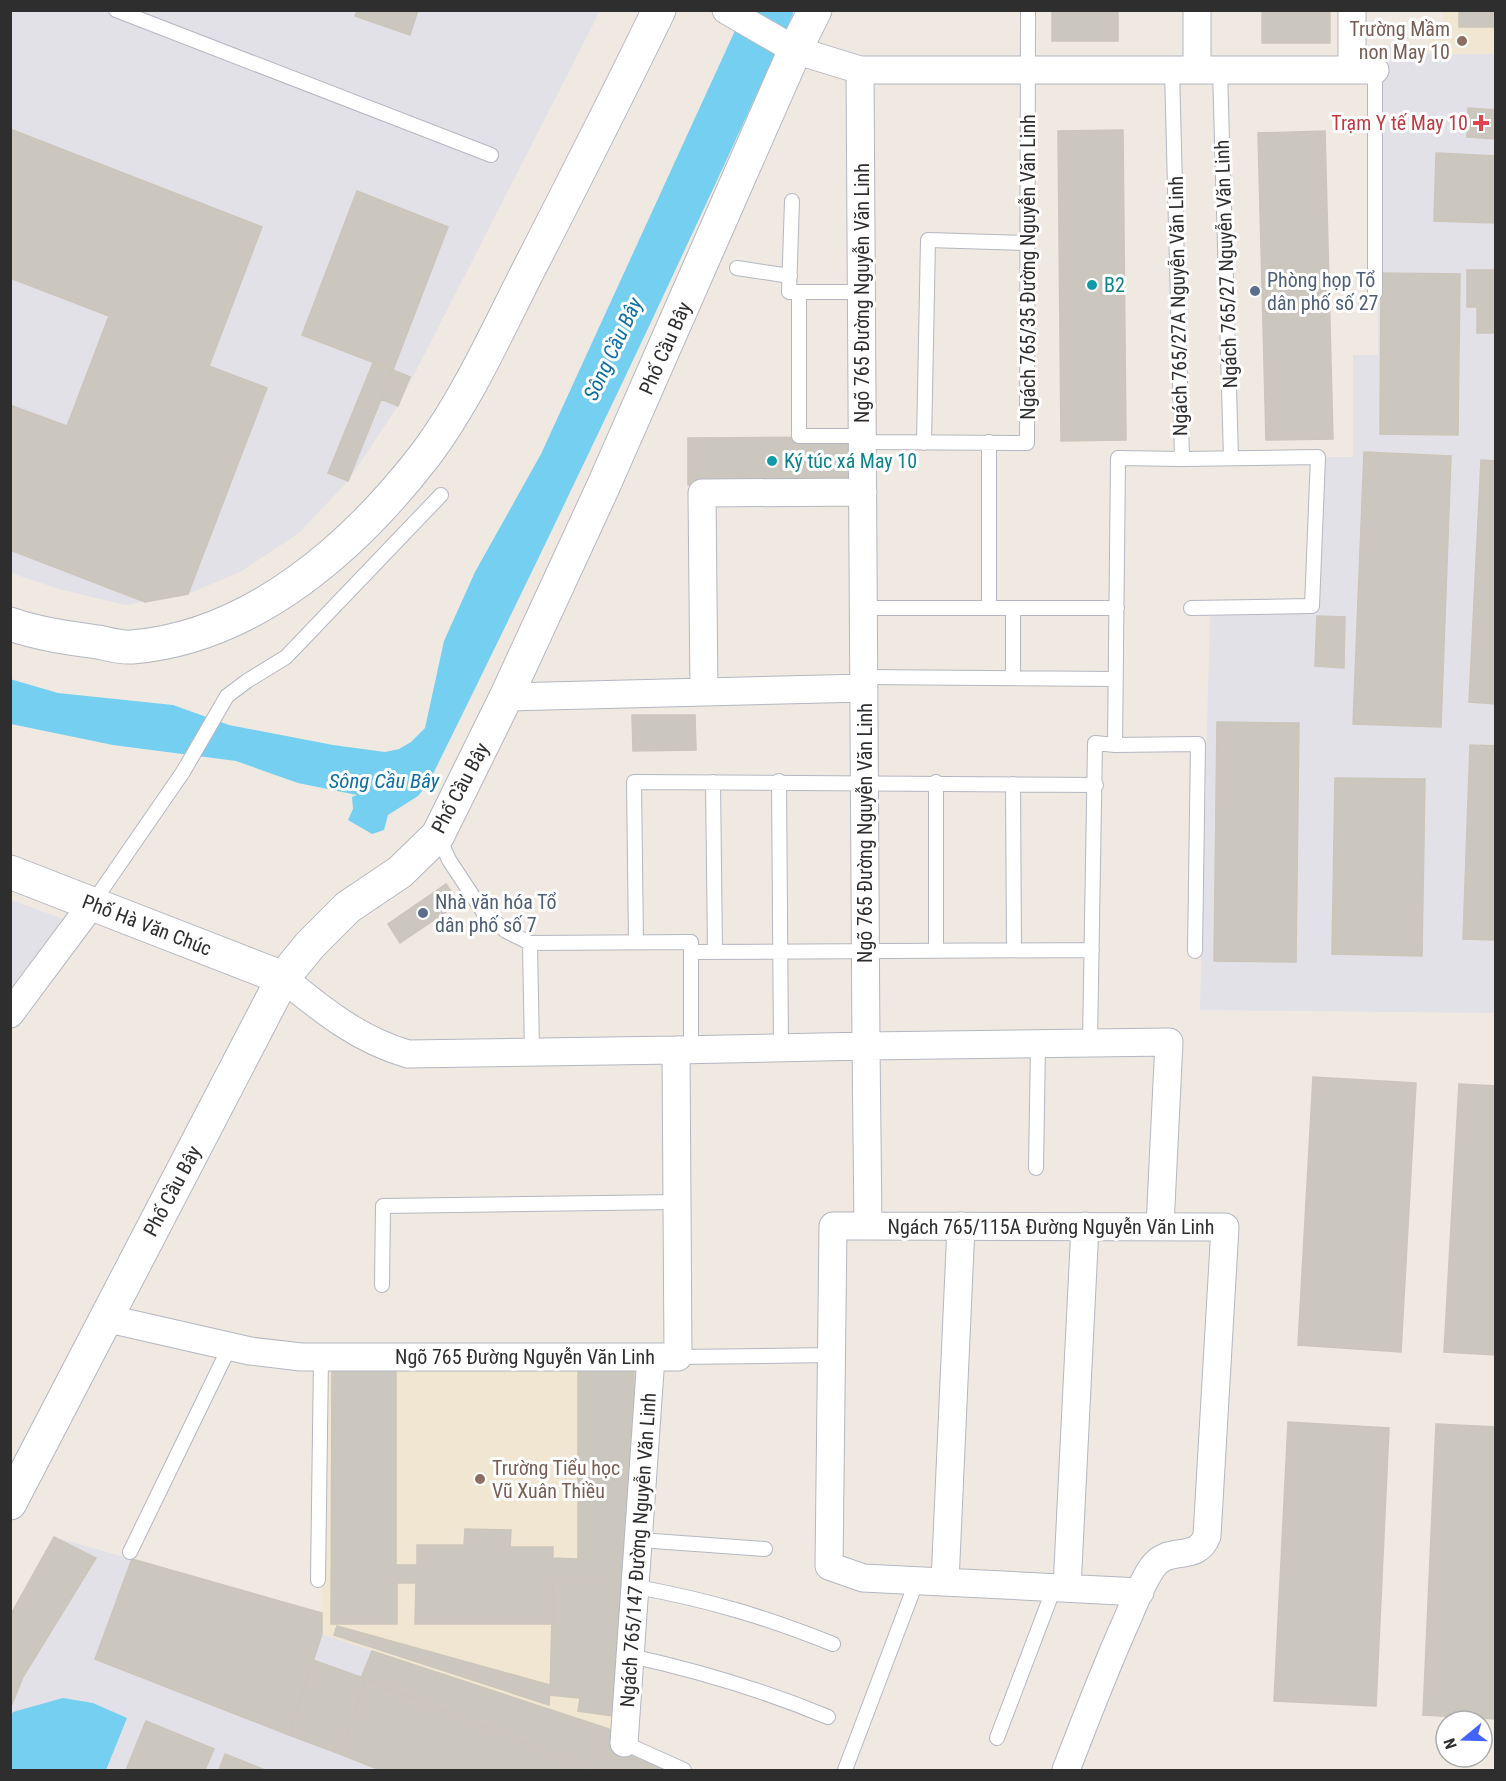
<svg xmlns="http://www.w3.org/2000/svg" width="1506" height="1781" viewBox="0 0 1506 1781" font-family="'Roboto Condensed',sans-serif">
	<style>
		.industrial { fill: #e3e1e8 }
		.education { fill: #f0e6d1 }
		.water { fill: #75cff0 }
		.building { fill: #cbc7bf; stroke: #cbc5ba; stroke-width: 1.5 }
		.lines { fill: none; stroke-linecap: round; stroke-linejoin: round }
		.service-casing { stroke: #b4b7c1; stroke-width: 16 }
		.minor-casing { stroke: #b4b7c1; stroke-width: 29 }
		.tertiary-casing { stroke: #b4b7c1; stroke-width: 35 }
		.service { stroke: #fff; stroke-width: 14 }
		.minor { stroke: #fff; stroke-width: 27 }
		.tertiary { stroke: #fff; stroke-width: 33 }
		.education-dot { fill: #8d6e63; stroke: #fff; stroke-width: 2 }
		.health-dot { fill: #e0444e; stroke: #fff; stroke-width: 2 }
		.culture-dot { fill: #0f9aa8; stroke: #fff; stroke-width: 2 }
		.service-dot { fill: #5c6f8a; stroke: #fff; stroke-width: 2 }
		.labels { text-anchor: middle; dominant-baseline: central; stroke-width: 6; stroke-linejoin: round; paint-order: stroke }
		.education-label { font-size: 20px; fill: #785e54; stroke: #fff; text-anchor: end }
		.health-label { font-size: 20px; fill: #be3a42; stroke: #fff; text-anchor: end }
		.street-label { font-size: 20px; fill: #2e2e2e; stroke: #fff }
		.service-label { font-size: 20px; fill: #4e5e75; stroke: #fff; text-anchor: start }
		.culture-label { font-size: 20px; fill: #0d838f; stroke: #fff; text-anchor: start }
		.water-label { font-size: 21px; font-style: italic; fill: #0d6fa3; stroke: #fff }
	</style>
	<rect width="100%" height="100%" fill="#efe9e1"/>
	<path class="industrial" d="M11,11H600L398,406L348,481L299,533L240,572L188,594L125,605L59,589L11,573Z
		M1378,47L1495,48V1013L1200,1010L1210,612L1319,609L1325,457H1353V355H1378Z
		M11,900L69,921L11,994Z
		M54,1537L322,1613V1634L623,1734L620,1748L667,1770H11V1616Z"/>
	<path class="education" d="M1443,11H1495V54H1428L1429,29H1443Z
		M640,1359L623,1734L322,1634L324,1361Z"/>
	<path class="water" d="M744,11H793V14C676,273 554,529 428,784L418,796L388,815L384,830L372,834L348,820L353,809L352,797L357,795L298,783L236,761L113,745L11,724L10,679L58,693L173,705L229,725L333,745L385,752L399,749L411,742L425,728L444,641L475,572L541,454Z
		M63,1698L93,1703L127,1718L106,1770H11L10,1718L13,1712Z"/>
	<path class="building" d="M357,10H418L410,35L355,16Z
		M1052,10H1118V41H1052Z
		M1262,10H1330V43H1262Z
		M1459,10H1496V27H1459Z
		M1468,108L1496,110V139L1467,137Z
		M10,129L262,227L209,366L267,388L188,594L145,602L10,550V405L67,426L109,316L10,278Z
		M1123,130L1126,440L1061,441L1058,131Z
		M1325,131L1333,439L1266,440L1258,133Z
		M1436,153L1496,156V223L1434,221Z
		M357,191L448,227L393,370L302,335Z
		M1467,270H1496V333H1477V307H1467Z
		M1381,273L1460,274L1458,435L1380,434Z
		M373,363L393,370L348,481L328,473Z
		M393,370L410,377L398,406L381,399Z
		M855,437V485H688V438Z
		M1364,452L1451,456L1441,727L1353,724Z
		M1481,460L1496,461V704L1469,702Z
		M1317,616L1345,617L1344,668L1315,666Z
		M632,715H695L696,750L633,751Z
		M1217,722L1299,723L1296,962L1214,961Z
		M1470,745L1496,746V940L1463,939Z
		M1335,778L1425,779L1422,956L1332,954Z
		M446,884L459,903L400,943L388,924Z
		M1313,1077L1416,1083L1401,1352L1298,1345Z
		M1459,1084L1496,1086V1355L1444,1352Z
		M578,1360H634V1578H553V1624H415L416,1583H397V1624H331L332,1361H396V1565H417V1545H464L465,1529L511,1530L510,1547H553V1558L578,1559Z
		M1288,1422L1389,1428L1376,1706L1274,1701Z
		M1436,1424L1496,1427V1719L1423,1715Z
		M54,1537L96,1558L23,1677L10,1709V1616Z
		M132,1559L322,1613V1634L289,1735L95,1659Z
		M553,1578H634L620,1717L578,1711L580,1698L550,1695Z
		M337,1626L550,1685L549,1705L334,1635Z
		M372,1651L603,1727L587,1768L361,1678Z
		M313,1660L366,1679L340,1754L289,1735Z
		M366,1679L587,1768L593,1770H380L340,1754Z
		M146,1721L214,1749L205,1770H126Z
		M603,1727L623,1734L620,1748L667,1770L587,1768Z
		M225,1754L265,1770H219Z"/>
	<g class="lines">
		<g class="service-casing">
			<path id="service" d="M116,10L491,155
				M1172,70L1182,459L1318,457L1312,606L1191,608
				M1220,70L1231,458
				M792,201L789,292H799V436H863
				M737,268L790,276
				M799,292H862
				M1375,293V70
				M862,442L1027,443L1028,10
				M989,442V608
				M924,443L928,240L1028,243
				M864,608H1117
				M864,677L1116,679
				M1013,678V608
				M1115,745L1198,744L1195,951
				M779,781L781,1048
				M713,782L715,952
				M1013,784L1014,950
				M438,835L449,860L484,913L506,931L530,943L691,942V1049
				M92,904L183,772L227,696L247,681L286,657L441,495
				M636,942L634,782L1096,785
				M530,943L532,1052
				M936,951V782
				M692,952L1092,950
				M1090,1043L1095,743L1115,745L1118,458L1182,459
				M1036,1168L1038,1044
				M382,1285L383,1206L676,1202
				M678,1357L832,1355
				M640,1540L765,1549
				M130,1552L230,1346
				M318,1580L321,1358
				M637,1587C708,1600 766,1617 833,1644
				M631,1656C699,1671 763,1690 828,1717
				M997,1738L1054,1588
				M624,1743L684,1770
				M845,1770L917,1580"/>
		</g>
		<g class="minor-casing">
			<path id="minor" d="M726,10L795,50L860,70
				M1197,70H1375
				M1352,70V10
				M704,692L702,493L863,492
				M506,697L864,688
				M283,978C322,1010 359,1040 408,1054L676,1050
				M10,1014L92,904
				M868,1226H833L829,1566L863,1578L1140,1592
				M105,1318L250,1351L301,1357H678L676,1050L866,1046L860,70H1197V10
				M945,1582L961,1226
				M1067,1588L1085,1226
				M624,1743L651,1357
				M1066,1770C1085,1721 1104,1671 1126,1622C1134,1604 1141,1584 1152,1568C1168,1544 1196,1564 1207,1536L1225,1227L868,1226L866,1046L1169,1042L1160,1226"/>
		</g>
		<g class="tertiary-casing">
			<path id="tertiary" d="M10,624C39,634 68,638 98,642C108,644 121,648 132,647C254,637 355,546 426,454C469,396 499,327 532,263C575,179 618,95 659,10
				M10,872L283,978
				M10,1503L283,978L310,945L348,907L400,872L438,835L506,697L603,487L795,50L815,10"/>
		</g>
		<use href="#service" class="service"/>
		<use href="#minor" class="minor"/>
		<use href="#tertiary" class="tertiary"/>
	</g>
	<g class="education-dot">
		<circle cx="1462" cy="41" r="6"/>
		<circle cx="480" cy="1479" r="6"/>
	</g>
	<path class="health-dot" d="M1478 114h6v6h6v6h-6v6h-6v-6h-6v-6h6z"/>
	<g class="culture-dot">
		<circle cx="1092" cy="285" r="6"/>
		<circle cx="772" cy="461" r="6"/>
	</g>
	<g class="service-dot">
		<circle cx="1255" cy="291" r="6"/>
		<circle cx="423" cy="913" r="6"/>
	</g>
	<g class="labels">
		<g class="education-label">
			<text x="1450" y="29">Trường Mầm<tspan x="1450" dy="23">non May 10</tspan></text>
			<text x="492" y="1468" text-anchor="start">Trường Tiểu học<tspan x="492" dy="23">Vũ Xuân Thiều</tspan></text>
		</g>
		<g class="health-label">
			<text x="1468" y="123">Trạm Y tế May 10</text>
		</g>
		<g class="street-label">
			<text transform="translate(1226 264) rotate(-92)">Ngách 765/27 Nguyễn Văn Linh</text>
			<text transform="translate(1028 267) rotate(-90)">Ngách 765/35 Đường Nguyễn Văn Linh</text>
			<text transform="translate(862 293) rotate(-90)">Ngõ 765 Đường Nguyễn Văn Linh</text>
			<text transform="translate(1178 306) rotate(-91)">Ngách 765/27A Nguyễn Văn Linh</text>
			<text transform="translate(665 348) rotate(-66)">Phố Cầu Bây</text>
			<text transform="translate(460 788) rotate(-62)">Phố Cầu Bây</text>
			<text transform="translate(865 833) rotate(-90)">Ngõ 765 Đường Nguyễn Văn Linh</text>
			<text transform="translate(147 925) rotate(21)">Phố Hà Văn Chúc</text>
			<text transform="translate(172 1191) rotate(-62)">Phố Cầu Bây</text>
			<text x="1051" y="1227">Ngách 765/115A Đường Nguyễn Văn Linh</text>
			<text x="525" y="1357">Ngõ 765 Đường Nguyễn Văn Linh</text>
			<text transform="translate(638 1550) rotate(-86)">Ngách 765/147 Đường Nguyễn Văn Linh</text>
		</g>
		<g class="service-label">
			<text x="1267" y="280">Phòng họp Tổ<tspan x="1267" dy="23">dân phố số 27</tspan></text>
			<text x="435" y="902">Nhà văn hóa Tổ<tspan x="435" dy="23">dân phố số 7</tspan></text>
		</g>
		<g class="culture-label">
			<text x="1104" y="285">B2</text>
			<text x="784" y="461">Ký túc xá May 10</text>
		</g>
		<g class="water-label">
			<text transform="translate(613 349) rotate(-65)">Sông Cầu Bây</text>
			<text x="384" y="781">Sông Cầu Bây</text>
		</g>
	</g>
	<rect width="1506" height="1781" fill="none" stroke="#2e2e2e" stroke-width="24"/>
	<g transform="translate(1464 1739) rotate(251)"><circle r="28" fill="#ffffff" stroke="#ababab" stroke-width="1.5"/>
	<path d="M0-4.5L10 22L0 15L-10 22Z" fill="#4264fb"/>
	<text y="-9" font-size="16" font-weight="bold" text-anchor="middle" fill="#2e2e2e">N</text>
	</g>
</svg>
